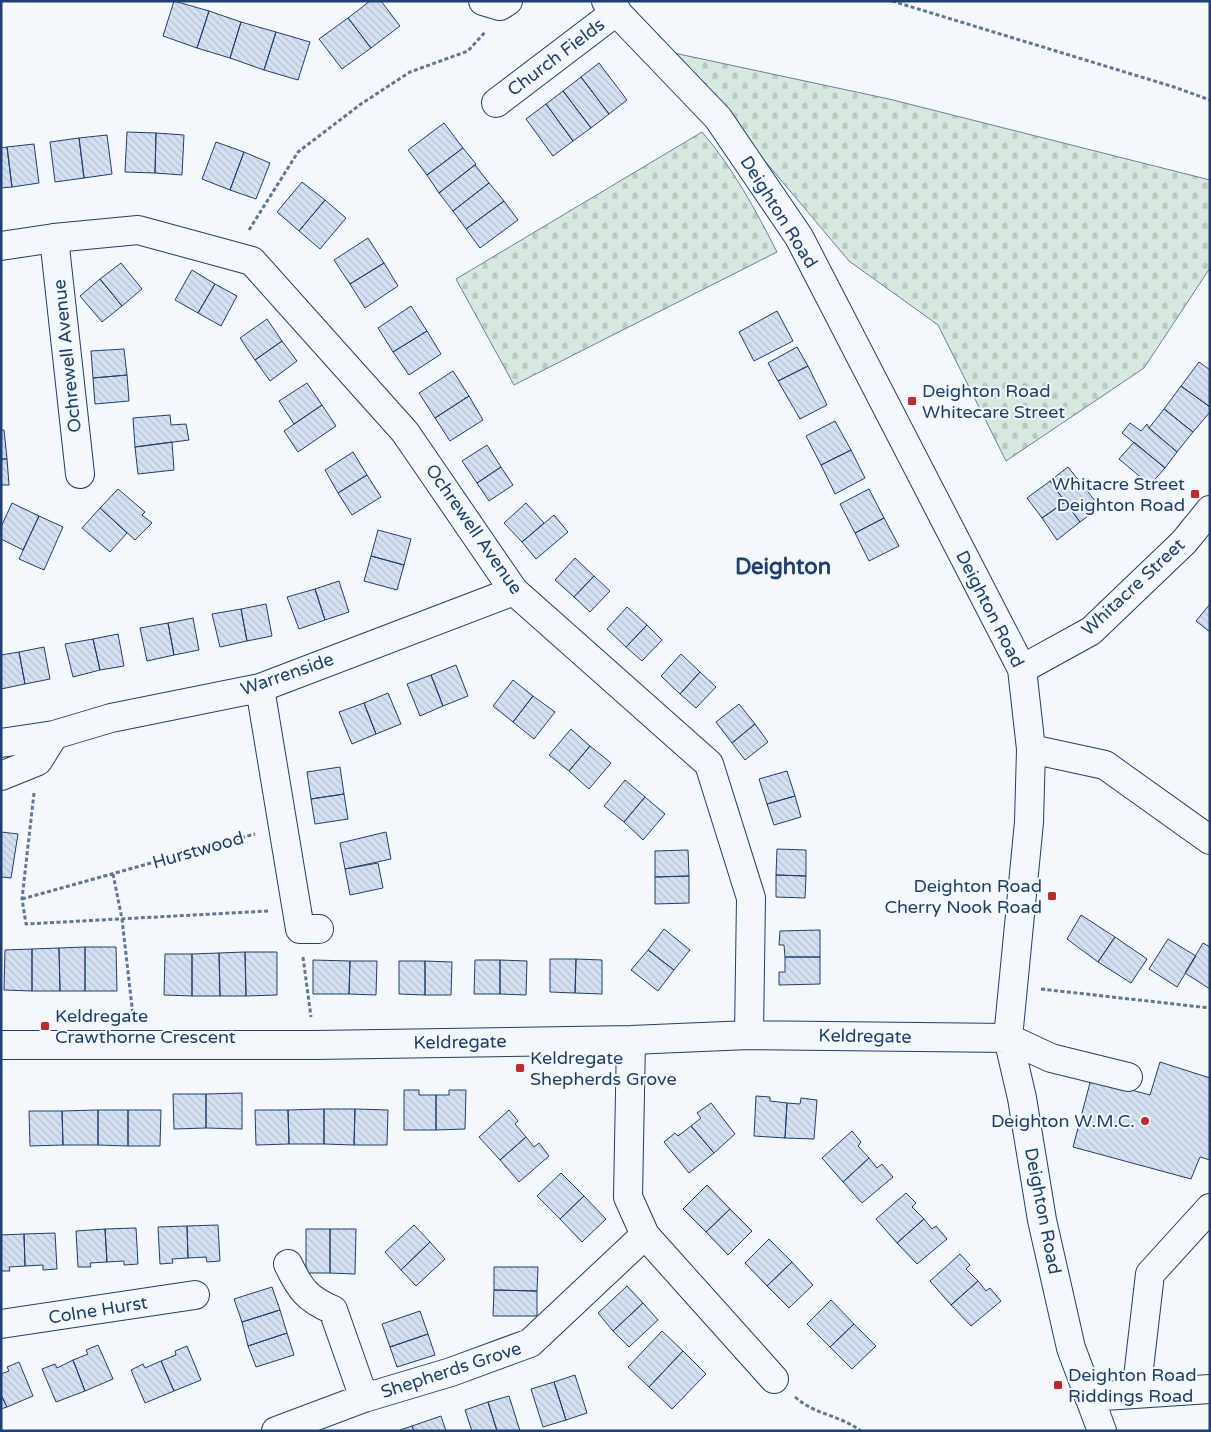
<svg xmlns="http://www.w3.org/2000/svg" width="1211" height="1432" viewBox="0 0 1211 1432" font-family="'Varela Round',sans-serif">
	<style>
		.cemetery { fill: url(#cemetery-stones); stroke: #687fa3 }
		.building { fill: url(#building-back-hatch); stroke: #1d3f73 }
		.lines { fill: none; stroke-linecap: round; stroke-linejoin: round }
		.minor-casing { stroke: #1d3f73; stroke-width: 30 }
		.path { stroke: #5e769c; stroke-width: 3; stroke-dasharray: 4 2.5; stroke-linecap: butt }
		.minor { stroke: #f4f7fb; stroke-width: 28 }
		.poi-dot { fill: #c62828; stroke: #f4f7fb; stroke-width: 2 }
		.labels { text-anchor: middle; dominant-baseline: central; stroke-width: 4; stroke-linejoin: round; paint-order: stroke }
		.street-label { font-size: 18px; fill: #1d3f73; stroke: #f4f7fb }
		.poi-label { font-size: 18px; fill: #1d3f73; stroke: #f4f7fb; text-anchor: start }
		.district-label { font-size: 22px; font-weight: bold; fill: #1d3f73; stroke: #f4f7fb }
	</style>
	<defs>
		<pattern id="cemetery-stones" width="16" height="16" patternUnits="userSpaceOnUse" patternTransform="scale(1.25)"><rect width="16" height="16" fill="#d7e8df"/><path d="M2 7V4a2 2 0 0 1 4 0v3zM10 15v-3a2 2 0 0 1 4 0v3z" fill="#b8c8c3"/></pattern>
		<pattern id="building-back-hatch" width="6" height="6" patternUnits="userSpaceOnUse" patternTransform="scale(1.25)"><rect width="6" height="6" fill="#d5e0f0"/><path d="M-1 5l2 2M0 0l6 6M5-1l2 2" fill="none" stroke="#b6c1d1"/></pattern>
	</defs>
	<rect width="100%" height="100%" fill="#f4f7fb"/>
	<path class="cemetery" d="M674,53L889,99L1210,180V268L1144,368L1006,461L938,325L849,261Z
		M702,132C733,168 755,209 777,252L514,385L456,279Z"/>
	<path class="building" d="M174,1L209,11L197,48L163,36Z
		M370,1H381L400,26L371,48L348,18Z
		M209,11L241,22L230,58L197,48Z
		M348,18L371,48L342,69L319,39Z
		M241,22L276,32L264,70L230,58Z
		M276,32L310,42L298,80L264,70Z
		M599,63L627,100L609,114L581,77Z
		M581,77L609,114L591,128L563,91Z
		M563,91L591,128L573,141L546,104Z
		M546,104L573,141L553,156L526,119Z
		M444,123L463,148L427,175L408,150Z
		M127,132L156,133L155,173L125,172Z
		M156,133L184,135L182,175L155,173Z
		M107,135L112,174L84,178L79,138Z
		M79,138L84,178L55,182L50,142Z
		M216,142L244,152L230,190L202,179Z
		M34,144L39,183L12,187L7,147Z
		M7,147L12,187L1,188V148Z
		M463,148L476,164L439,193L427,175Z
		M244,152L270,163L256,199L230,190Z
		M475,165L489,183L453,211L439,193Z
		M302,182L325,200L299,231L277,212Z
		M489,183L504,201L466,229L453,211Z
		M325,200L346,218L320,249L299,231Z
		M504,201L518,220L480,248L466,229Z
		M368,238L384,263L350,284L334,260Z
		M121,263L142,289L122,306L100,279Z
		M384,263L398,286L365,308L350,284Z
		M192,270L215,284L198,313L175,300Z
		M100,279L122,306L102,322L80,296Z
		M215,284L237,296L221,326L198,313Z
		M411,306L427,331L393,352L378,328Z
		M777,311L793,341L754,361L739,332Z
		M267,319L282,341L255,360L240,338Z
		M427,331L441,354L409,375L393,352Z
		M282,341L297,361L270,381L255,360Z
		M797,347L808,366L778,381L768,363Z
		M124,349L127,375L93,378L91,351Z
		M1199,362L1210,370V407L1181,386Z
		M808,366L827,405L800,419L778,381Z
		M453,371L469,396L435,418L419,393Z
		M127,375L129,401L95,404L93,378Z
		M307,383L322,405L294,424L279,401Z
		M1181,386L1210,407V412L1193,432L1164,409Z
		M469,396L483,420L450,441L435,418Z
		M322,405L336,426L298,452L284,431Z
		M1164,409L1193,432L1177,452L1149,428Z
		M170,415L171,425L186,424L189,440L135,447L133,418Z
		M835,421L851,450L821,465L806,436Z
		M1130,423L1141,431L1147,424L1149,428L1177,452L1165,468L1122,433Z
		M1,430H4L7,459H1Z
		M172,442L174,470L138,474L135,447Z
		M1134,442L1165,468L1150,485L1119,459Z
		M487,445L501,467L477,483L462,461Z
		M851,450L865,478L835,494L821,465Z
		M353,452L367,475L338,493L325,470Z
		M1,459H7L9,485H1Z
		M501,467L513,485L489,501L477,483Z
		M1068,467L1100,507L1080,522L1050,481Z
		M367,475L381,497L352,515L338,493Z
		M1050,481L1065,502L1042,518L1027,498Z
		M118,489L145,512L142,515L152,523L135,540L100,508Z
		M869,489L884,518L855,533L840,504Z
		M1065,502L1080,522L1057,540L1042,518Z
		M12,503L39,516L23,550L1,539V527Z
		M526,503L544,523L522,542L504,523Z
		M100,508L127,533L110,552L82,528Z
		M554,515L568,532L536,559L522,542Z
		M39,516L63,527L44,570L19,559Z
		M884,518L899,546L869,561L855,533Z
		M378,530L411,539L404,565L371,556Z
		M371,556L404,565L397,590L364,581Z
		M575,558L594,576L574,597L555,580Z
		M594,576L610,591L590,612L574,597Z
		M339,581L349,612L325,620L315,589Z
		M315,589L325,620L299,629L287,597Z
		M266,604L272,636L247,641L241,609Z
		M1210,604V632L1196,621Z
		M627,607L647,625L626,647L607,629Z
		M241,609L247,641L220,647L212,614Z
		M193,618L199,650L174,655L168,623Z
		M168,623L174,655L147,661L140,628Z
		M647,625L662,640L642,661L626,647Z
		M118,634L124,666L100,670L93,639Z
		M93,639L100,670L73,677L65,644Z
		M44,647L50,679L25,684L19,652Z
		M19,652L25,684L1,689V655Z
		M681,654L700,672L680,694L661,676Z
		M456,665L468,696L443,706L431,675Z
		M700,672L716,687L696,708L680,694Z
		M431,675L443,706L420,716L407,684Z
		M513,680L533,696L513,722L493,706Z
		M388,693L401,724L376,734L364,703Z
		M533,696L555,712L534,739L513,722Z
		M364,703L376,734L352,744L339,712Z
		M739,704L755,724L732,743L716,722Z
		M755,724L768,742L745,760L732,743Z
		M571,729L590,746L569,771L549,755Z
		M590,746L611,763L589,789L569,771Z
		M340,767L344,794L311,799L307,772Z
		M787,771L795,796L767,804L759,779Z
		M625,780L645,797L624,822L604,806Z
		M344,794L348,819L315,824L311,799Z
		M795,796L801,817L774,825L767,804Z
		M645,797L665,814L643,840L624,822Z
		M1,832L18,834L11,878L1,877Z
		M386,832L391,859L345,869L340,843Z
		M777,849L806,850V876L776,875Z
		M688,850L689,876L655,877V851Z
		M378,863L383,888L350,895L345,869Z
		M776,875L806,876L805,898L776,897Z
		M689,876V903L655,904V877Z
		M1081,915L1115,937L1098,962L1067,939Z
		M664,929L690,950L674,970L648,950Z
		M820,930V957H785L784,945H779L780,931Z
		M1115,937L1147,959L1131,983L1098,962Z
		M1168,939L1196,956L1177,987L1149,969Z
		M1203,943L1210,947V989L1185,973Z
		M85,947H116L117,991H85Z
		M85,947V991H60L59,948Z
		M59,948L60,991H32V949Z
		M32,949V991L4,990L5,950Z
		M648,950L674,970L658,991L631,970Z
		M245,952H277V995L246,996Z
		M245,952L246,996H220L219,953Z
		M219,953L220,996H192V954Z
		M165,954H192V996L164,995Z
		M785,957H820V984L779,985V972H785Z
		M550,959H576L575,993L550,992Z
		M576,959L602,960V994L575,993Z
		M313,960L350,961L349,994H313Z
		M475,960H500V994H474Z
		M500,960L527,961L526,995L500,994Z
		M350,961H377L376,995L349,994Z
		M399,961H425V995L399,994Z
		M425,961L452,962L451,995H425Z
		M1160,1062L1210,1078V1160L1200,1157L1191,1179L1073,1147L1091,1079L1150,1095Z
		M404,1090H419V1095H436V1130H404Z
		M449,1090H466L465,1129L436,1130V1095H449Z
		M242,1093V1129L206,1128V1094Z
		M173,1094H206V1128L174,1129Z
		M756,1096L770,1097V1101L787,1103L785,1138L754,1136Z
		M801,1098L817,1100L814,1139L785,1138L787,1103L800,1104Z
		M711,1103L735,1134L714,1153L691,1126L701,1118L697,1113Z
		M324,1109H355L354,1145L324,1144Z
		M324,1109V1144H289L288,1110Z
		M355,1109L388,1110L387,1145H354Z
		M98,1110V1145H63L62,1111Z
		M98,1110H128V1146L98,1145Z
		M128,1110H161L160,1146H128Z
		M255,1110H288L289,1144L256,1145Z
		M509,1110L518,1121L515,1124L526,1137L500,1160L479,1137Z
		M29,1111H62L63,1145L30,1146Z
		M691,1126L714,1153L689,1173L664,1142L675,1133L678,1136Z
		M852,1131L861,1142L858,1146L869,1158L843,1182L822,1158Z
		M526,1137L534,1147L539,1143L549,1156L519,1182L500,1160Z
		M869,1158L877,1168L882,1164L893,1177L862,1203L843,1182Z
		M561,1173L584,1196L560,1219L537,1196Z
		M707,1185L730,1209L706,1232L683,1209Z
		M906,1193L916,1203L912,1207L924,1219L897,1243L876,1219Z
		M584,1196L606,1219L582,1242L560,1219Z
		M730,1209L752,1231L728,1255L706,1232Z
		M924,1219L932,1229L936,1226L947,1239L917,1264L897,1243Z
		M218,1225L220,1261L207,1262L206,1257L188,1258L187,1226Z
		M414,1225L430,1242L401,1270L385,1252Z
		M187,1226L188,1258L172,1259L173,1263L160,1264L158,1227Z
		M136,1228L138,1264L124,1265V1261L107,1262L105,1229Z
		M105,1229L107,1262L90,1263L91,1267H78L76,1231Z
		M306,1229H330V1273H306Z
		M330,1229H356L355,1274L330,1273Z
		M55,1233L57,1269L43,1270V1265L25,1266L24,1234Z
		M24,1234L25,1266L9,1267L10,1271H1V1235Z
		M769,1239L792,1262L767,1286L745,1263Z
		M430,1242L445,1259L416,1286L401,1270Z
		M960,1254L970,1265L966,1269L978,1281L951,1305L930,1281Z
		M792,1262L813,1285L789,1308L767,1286Z
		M494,1267H538L537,1291L494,1290Z
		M978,1281L986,1291L990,1288L1001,1301L971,1326L951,1305Z
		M627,1286L643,1303L613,1331L598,1313Z
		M272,1287L280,1310L242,1322L234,1299Z
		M494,1290L537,1291V1316H493Z
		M831,1300L854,1324L830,1347L807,1324Z
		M643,1303L658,1320L629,1347L613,1331Z
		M280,1310L287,1333L248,1346L242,1322Z
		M420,1311L428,1334L390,1347L382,1324Z
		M854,1324L876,1346L852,1369L830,1347Z
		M662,1331L683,1351L649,1387L628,1367Z
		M287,1333L294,1355L256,1367L248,1346Z
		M428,1334L435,1355L397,1367L390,1347Z
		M98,1345L113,1379L85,1391L73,1360L88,1354L86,1350Z
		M187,1346L201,1380L174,1391L161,1361L176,1355L175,1351Z
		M683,1351L706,1374L672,1409L649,1387Z
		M73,1360L85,1391L56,1402L42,1369L55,1364L57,1368Z
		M161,1361L174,1391L145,1403L131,1370L143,1364L145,1368Z
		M19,1362L33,1396L7,1407L1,1395V1374L9,1371L7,1367Z
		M575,1375L587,1413L566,1420L554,1382Z
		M554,1382L566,1420L543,1427L531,1389Z
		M1,1395L7,1407L1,1409Z
		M509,1396L520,1431H497L488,1402Z
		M488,1402L497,1431H472L465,1410Z
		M441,1416L446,1431H414L412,1426Z
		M412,1426L414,1431H397Z"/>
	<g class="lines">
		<g class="minor-casing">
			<path id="minor" d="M483,1L500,6L508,1
				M606,1L718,118L799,237L1022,669L1031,749L1029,822L1008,1038L1022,1098L1042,1220L1071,1348L1102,1431
				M496,103L617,11
				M54,238L80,474
				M1,246L54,238L138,230L252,261L405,432L514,591L709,764L751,898L749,1035
				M1022,669L1091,631L1184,542L1210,510
				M260,688L300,929H319
				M1,743L54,735
				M1031,749L1105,765L1210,840
				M1,776L38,761L54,735L111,718L260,688L514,591
				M1,1045H314L631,1040L749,1035L1008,1038L1051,1058L1128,1077
				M645,1235L774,1379
				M288,1264C300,1289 307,1299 333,1310L364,1398
				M1,1324L195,1295
				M1136,1394L1150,1274L1210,1208
				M1089,1397L1210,1389
				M276,1431L364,1398L451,1372L530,1343L645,1235L628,1197L631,1040"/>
		</g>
		<path class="path" d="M892,1L1174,87L1210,100
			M249,230L298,152L361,104L410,72L468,51L486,31
			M34,793L22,899L26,924L268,911
			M113,874L122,919L133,1016
			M22,899L255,834
			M303,957L311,1017
			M1041,989L1210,1008
			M795,1397C815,1415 840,1415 861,1431"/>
		<use href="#minor" class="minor"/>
	</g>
	<g class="poi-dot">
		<rect x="907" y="396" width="10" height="10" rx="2.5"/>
		<rect x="1190" y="489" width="10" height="10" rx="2.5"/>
		<rect x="1047" y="891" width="10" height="10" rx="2.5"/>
		<rect x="40" y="1021" width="10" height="10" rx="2.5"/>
		<rect x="515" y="1063" width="10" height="10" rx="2.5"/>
		<circle cx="1145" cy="1121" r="5"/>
		<rect x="1053" y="1380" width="10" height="10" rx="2.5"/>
	</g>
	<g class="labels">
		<g class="street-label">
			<text transform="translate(556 57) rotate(-37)">Church Fields</text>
			<text transform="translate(779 212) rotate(58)">Deighton Road</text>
			<text transform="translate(67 356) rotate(-96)">Ochrewell Avenue</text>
			<text transform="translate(474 529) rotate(55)">Ochrewell Avenue</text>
			<text transform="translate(1133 587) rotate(-43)">Whitacre Street</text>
			<text transform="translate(990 609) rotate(63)">Deighton Road</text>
			<text transform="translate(287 674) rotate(-19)">Warrenside</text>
			<text transform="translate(198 850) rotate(-16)">Hurstwood</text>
			<text transform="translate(865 1036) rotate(1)">Keldregate</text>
			<text transform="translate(460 1042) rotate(-1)">Keldregate</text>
			<text transform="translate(1043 1211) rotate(79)">Deighton Road</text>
			<text transform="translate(98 1310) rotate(-9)">Colne Hurst</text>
			<text transform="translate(451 1370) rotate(-18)">Shepherds Grove</text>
		</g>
		<g class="poi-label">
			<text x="922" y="391">Deighton Road<tspan x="922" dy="21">Whitecare Street</tspan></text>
			<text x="1185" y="484" text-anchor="end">Whitacre Street<tspan x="1185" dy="21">Deighton Road</tspan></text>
			<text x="1042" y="886" text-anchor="end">Deighton Road<tspan x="1042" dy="21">Cherry Nook Road</tspan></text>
			<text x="55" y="1016">Keldregate<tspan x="55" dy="21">Crawthorne Crescent</tspan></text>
			<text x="530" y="1058">Keldregate<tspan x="530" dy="21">Shepherds Grove</tspan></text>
			<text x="1135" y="1121" text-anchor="end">Deighton W.M.C.</text>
			<text x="1068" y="1375">Deighton Road<tspan x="1068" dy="21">Riddings Road</tspan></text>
		</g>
		<g class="district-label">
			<text x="783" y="567">Deighton</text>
		</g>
	</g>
	<rect width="1211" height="1432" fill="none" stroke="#1d3f73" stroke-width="5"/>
</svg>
